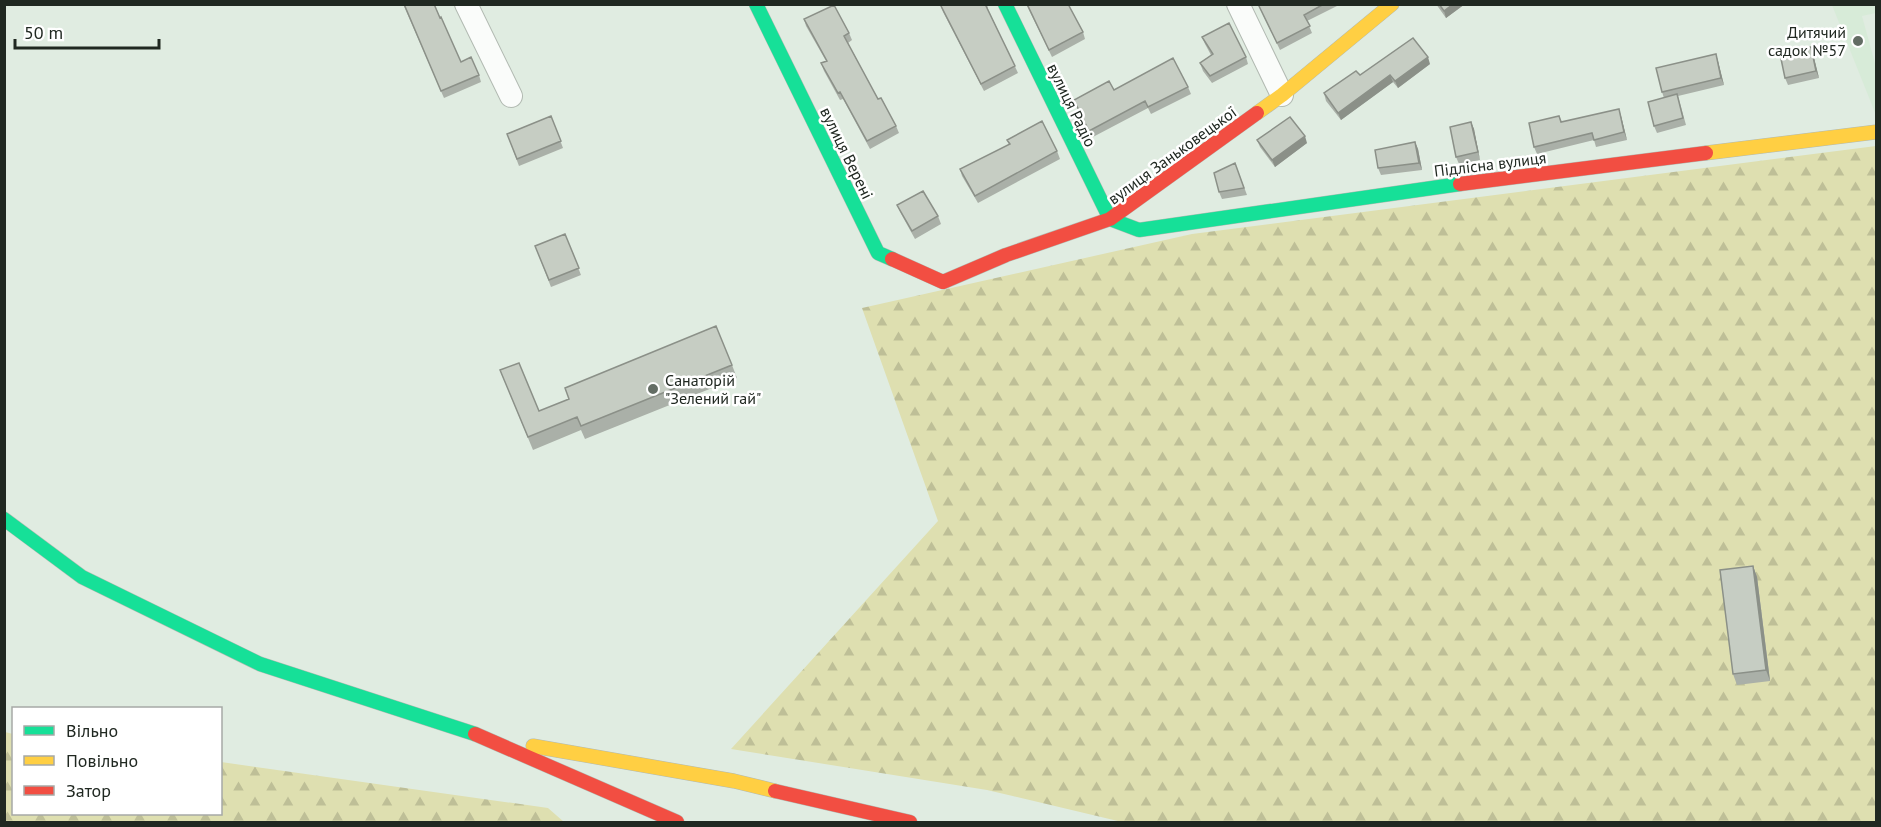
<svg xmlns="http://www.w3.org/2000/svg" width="1881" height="827" viewBox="0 0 1881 827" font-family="'PT Sans',sans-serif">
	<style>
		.built { fill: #d7ebd8 }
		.forest { fill: url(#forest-firs) }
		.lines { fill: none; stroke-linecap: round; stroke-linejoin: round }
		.street-casing { stroke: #b2bab2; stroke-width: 24 }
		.fast-casing { stroke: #b2bab2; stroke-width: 15 }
		.slow-casing { stroke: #b2bab2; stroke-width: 15 }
		.jam-casing { stroke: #b2bab2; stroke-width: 15 }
		.street { stroke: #fafcfa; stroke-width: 22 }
		.fast { stroke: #16e098; stroke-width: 14 }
		.slow { stroke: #ffcf43; stroke-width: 14 }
		.jam { stroke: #f24e42; stroke-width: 14 }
		.wall { fill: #aab0a8 }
		.shaded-wall { fill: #8b9088 }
		.building { fill: #c6cdc3; stroke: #8b9088; stroke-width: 1.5 }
		.poi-dot { fill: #636d64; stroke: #fff; stroke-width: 2 }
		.labels { text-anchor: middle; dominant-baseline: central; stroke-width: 5; stroke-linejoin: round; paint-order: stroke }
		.poi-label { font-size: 16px; fill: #202821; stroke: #fff; text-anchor: end }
		.street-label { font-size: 16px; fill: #202821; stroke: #fff }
	</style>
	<defs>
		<pattern id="forest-firs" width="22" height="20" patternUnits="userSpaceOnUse" patternTransform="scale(1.5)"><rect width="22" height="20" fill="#dedfb0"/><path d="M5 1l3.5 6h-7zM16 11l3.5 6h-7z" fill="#bebf97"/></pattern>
	</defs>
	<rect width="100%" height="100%" fill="#e0ece1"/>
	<path class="built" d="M1832,5H1876V13L1862,16L1876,67V115Z"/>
	<path class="forest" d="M1876,146V822H1122L987,790L731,749L938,521L862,308L1192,234Z
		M5,732L13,734L14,814H220L221,762L548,808L564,822H5Z"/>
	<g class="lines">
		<g class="street-casing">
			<path id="street" d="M466,4L511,96
				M1238,4L1282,95"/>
		</g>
		<g class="fast-casing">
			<path id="fast" d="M756,4L878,253L892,259
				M1005,4L1110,219L1139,230L1460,184
				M4,519L82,577L260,664L475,734"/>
		</g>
		<g class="slow-casing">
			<path id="slow" d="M1257,113L1282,95L1392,4
				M1706,153L1876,132
				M533,746L734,781L775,791"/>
		</g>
		<g class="jam-casing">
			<path id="jam" d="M1460,184L1706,153
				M892,259L943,282L1006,255L1110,219L1257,113
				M475,734L677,822
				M775,791L910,822"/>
		</g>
		<use href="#street" class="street"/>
		<use href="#fast" class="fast"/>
		<use href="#slow" class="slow"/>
		<use href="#jam" class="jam"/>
	</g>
	<path class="wall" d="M403,4H434L461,62L479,75L481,82L444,98Z
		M940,4H987L988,9L1018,73L984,91L943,12Z
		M1026,4H1068L1083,32L1085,39L1052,57Z
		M1258,4H1341L1307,21L1312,33L1280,50Z
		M1436,4H1465L1446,18Z
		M804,19L849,33L852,40L848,43L878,99L896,126L899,133L870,149L843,99L840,100L824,71L821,63L826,61L806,26Z
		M1202,37L1246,57L1248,64L1212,83L1203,71L1200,63L1211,55L1205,44Z
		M1716,54L1724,85L1678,96L1686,125L1657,133L1654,126L1664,98L1662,92Z
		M1813,54L1819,78L1788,85L1785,78Z
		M1430,64L1398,88L1393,82L1341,120L1326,101L1324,93L1360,75Z
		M1188,87L1191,94L1151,114L1148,108L1091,138L1074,100L1114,90Z
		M551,116L563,148L519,166L507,134Z
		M1559,116L1562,122L1621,116L1627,140L1596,147L1594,140L1537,154L1534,147Z
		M1471,122L1474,129L1480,160L1459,164L1456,157Z
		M1007,140L1057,151L1060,159L978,203L962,176L960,169L1009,145Z
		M1257,140L1307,143L1275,167L1260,147Z
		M1415,142L1418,149L1422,170L1381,175L1378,168Z
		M1235,163L1247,195L1222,199L1219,192Z
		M897,205L938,216L941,224L915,239L900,212Z
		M565,234L581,275L551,287L535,246Z
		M732,365L737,378L585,439L581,430L533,450L500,370L539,411Z
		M1753,566L1757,577L1770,681L1737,685L1733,674Z"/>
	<path class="shaded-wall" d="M1453,4H1465L1446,18L1444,11Z
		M1811,47L1813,54L1819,78L1816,71Z
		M1716,54L1718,61L1724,85L1721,78Z
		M1428,57L1430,64L1398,88L1395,81Z
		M1390,75L1393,82L1341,120L1338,113Z
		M1619,109L1621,116L1627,140L1624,132Z
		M1471,122L1474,129L1480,160L1478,152Z
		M1305,136L1307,143L1275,167L1272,160Z
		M1415,142L1418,149L1422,170L1419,163Z
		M1753,566L1757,577L1770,681L1766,670Z"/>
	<path class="building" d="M404,4H434L440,18L441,17L461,62L471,57L479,75L441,91Z
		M940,4H985L1015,66L981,84Z
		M1027,4H1068L1083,32L1049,50Z
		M1258,4H1324L1304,15L1310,26L1277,43Z
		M1439,4H1453L1444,11Z
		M834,5L849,33L844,36L878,99L881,98L896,126L867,141L840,92L838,93L821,63L827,61L804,19Z
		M1229,23L1246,57L1210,76L1200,63L1213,54L1202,37Z
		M1413,38L1428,57L1395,81L1390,75L1338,113L1324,93L1356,71L1360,75Z
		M1811,47L1816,71L1785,78L1780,54Z
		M1716,54L1721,78L1662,92L1656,68Z
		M1173,58L1188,87L1148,107L1145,101L1089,131L1074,100L1109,81L1114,90Z
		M1677,94L1683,118L1654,126L1648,102Z
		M1619,109L1624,132L1594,140L1592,133L1534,147L1529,123L1559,116L1561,122Z
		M551,116L561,141L517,159L507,134Z
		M1290,117L1305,136L1272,160L1257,140Z
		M1042,121L1057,151L975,196L960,169L1010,144L1007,140Z
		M1471,122L1478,152L1456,157L1450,127Z
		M1415,142L1419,163L1378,168L1375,150Z
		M1235,163L1244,188L1219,192L1214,173Z
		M923,191L938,216L912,231L897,205Z
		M565,234L579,268L549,280L535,246Z
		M716,326L732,365L581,426L577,417L528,437L500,370L519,363L539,411L569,399L565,388Z
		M1753,566L1766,670L1733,674L1720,570Z"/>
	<g class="poi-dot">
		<circle cx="1858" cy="41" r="6"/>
		<circle cx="653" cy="389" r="6"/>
	</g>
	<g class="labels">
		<g class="poi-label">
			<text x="1846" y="32">Дитячий<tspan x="1846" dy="18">садок №57</tspan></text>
			<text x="665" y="380" text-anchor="start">Санаторій<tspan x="665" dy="18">"Зелений гай"</tspan></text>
		</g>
		<g class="street-label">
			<text transform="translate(1072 105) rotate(64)">вулиця Радіо</text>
			<text transform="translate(847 153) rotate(64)">вулиця Верені</text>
			<text transform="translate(1172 155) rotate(-36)">вулиця Заньковецької</text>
			<text transform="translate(1490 164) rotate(-7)">Підлісна вулиця</text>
		</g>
	</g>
	<rect width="1881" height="827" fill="none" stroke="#202821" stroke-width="12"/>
	<rect x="12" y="707" width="210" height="108" fill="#ffffff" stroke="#a6a9a6" stroke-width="1.5"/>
	<rect x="24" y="726" width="30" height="9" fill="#16e098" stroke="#a6a9a6" stroke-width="1.5"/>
	<text x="66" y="737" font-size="18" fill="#202821">Вільно</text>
	<rect x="24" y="756" width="30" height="9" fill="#ffcf43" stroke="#a6a9a6" stroke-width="1.5"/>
	<text x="66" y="767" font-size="18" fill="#202821">Повільно</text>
	<rect x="24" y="786" width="30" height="9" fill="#f24e42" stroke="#a6a9a6" stroke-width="1.5"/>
	<text x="66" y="797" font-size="18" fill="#202821">Затор</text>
	<path d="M15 39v9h144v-9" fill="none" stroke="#202821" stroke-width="3"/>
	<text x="24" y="39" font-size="18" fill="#202821" stroke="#ffffff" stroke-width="4.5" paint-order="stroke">50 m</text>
</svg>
